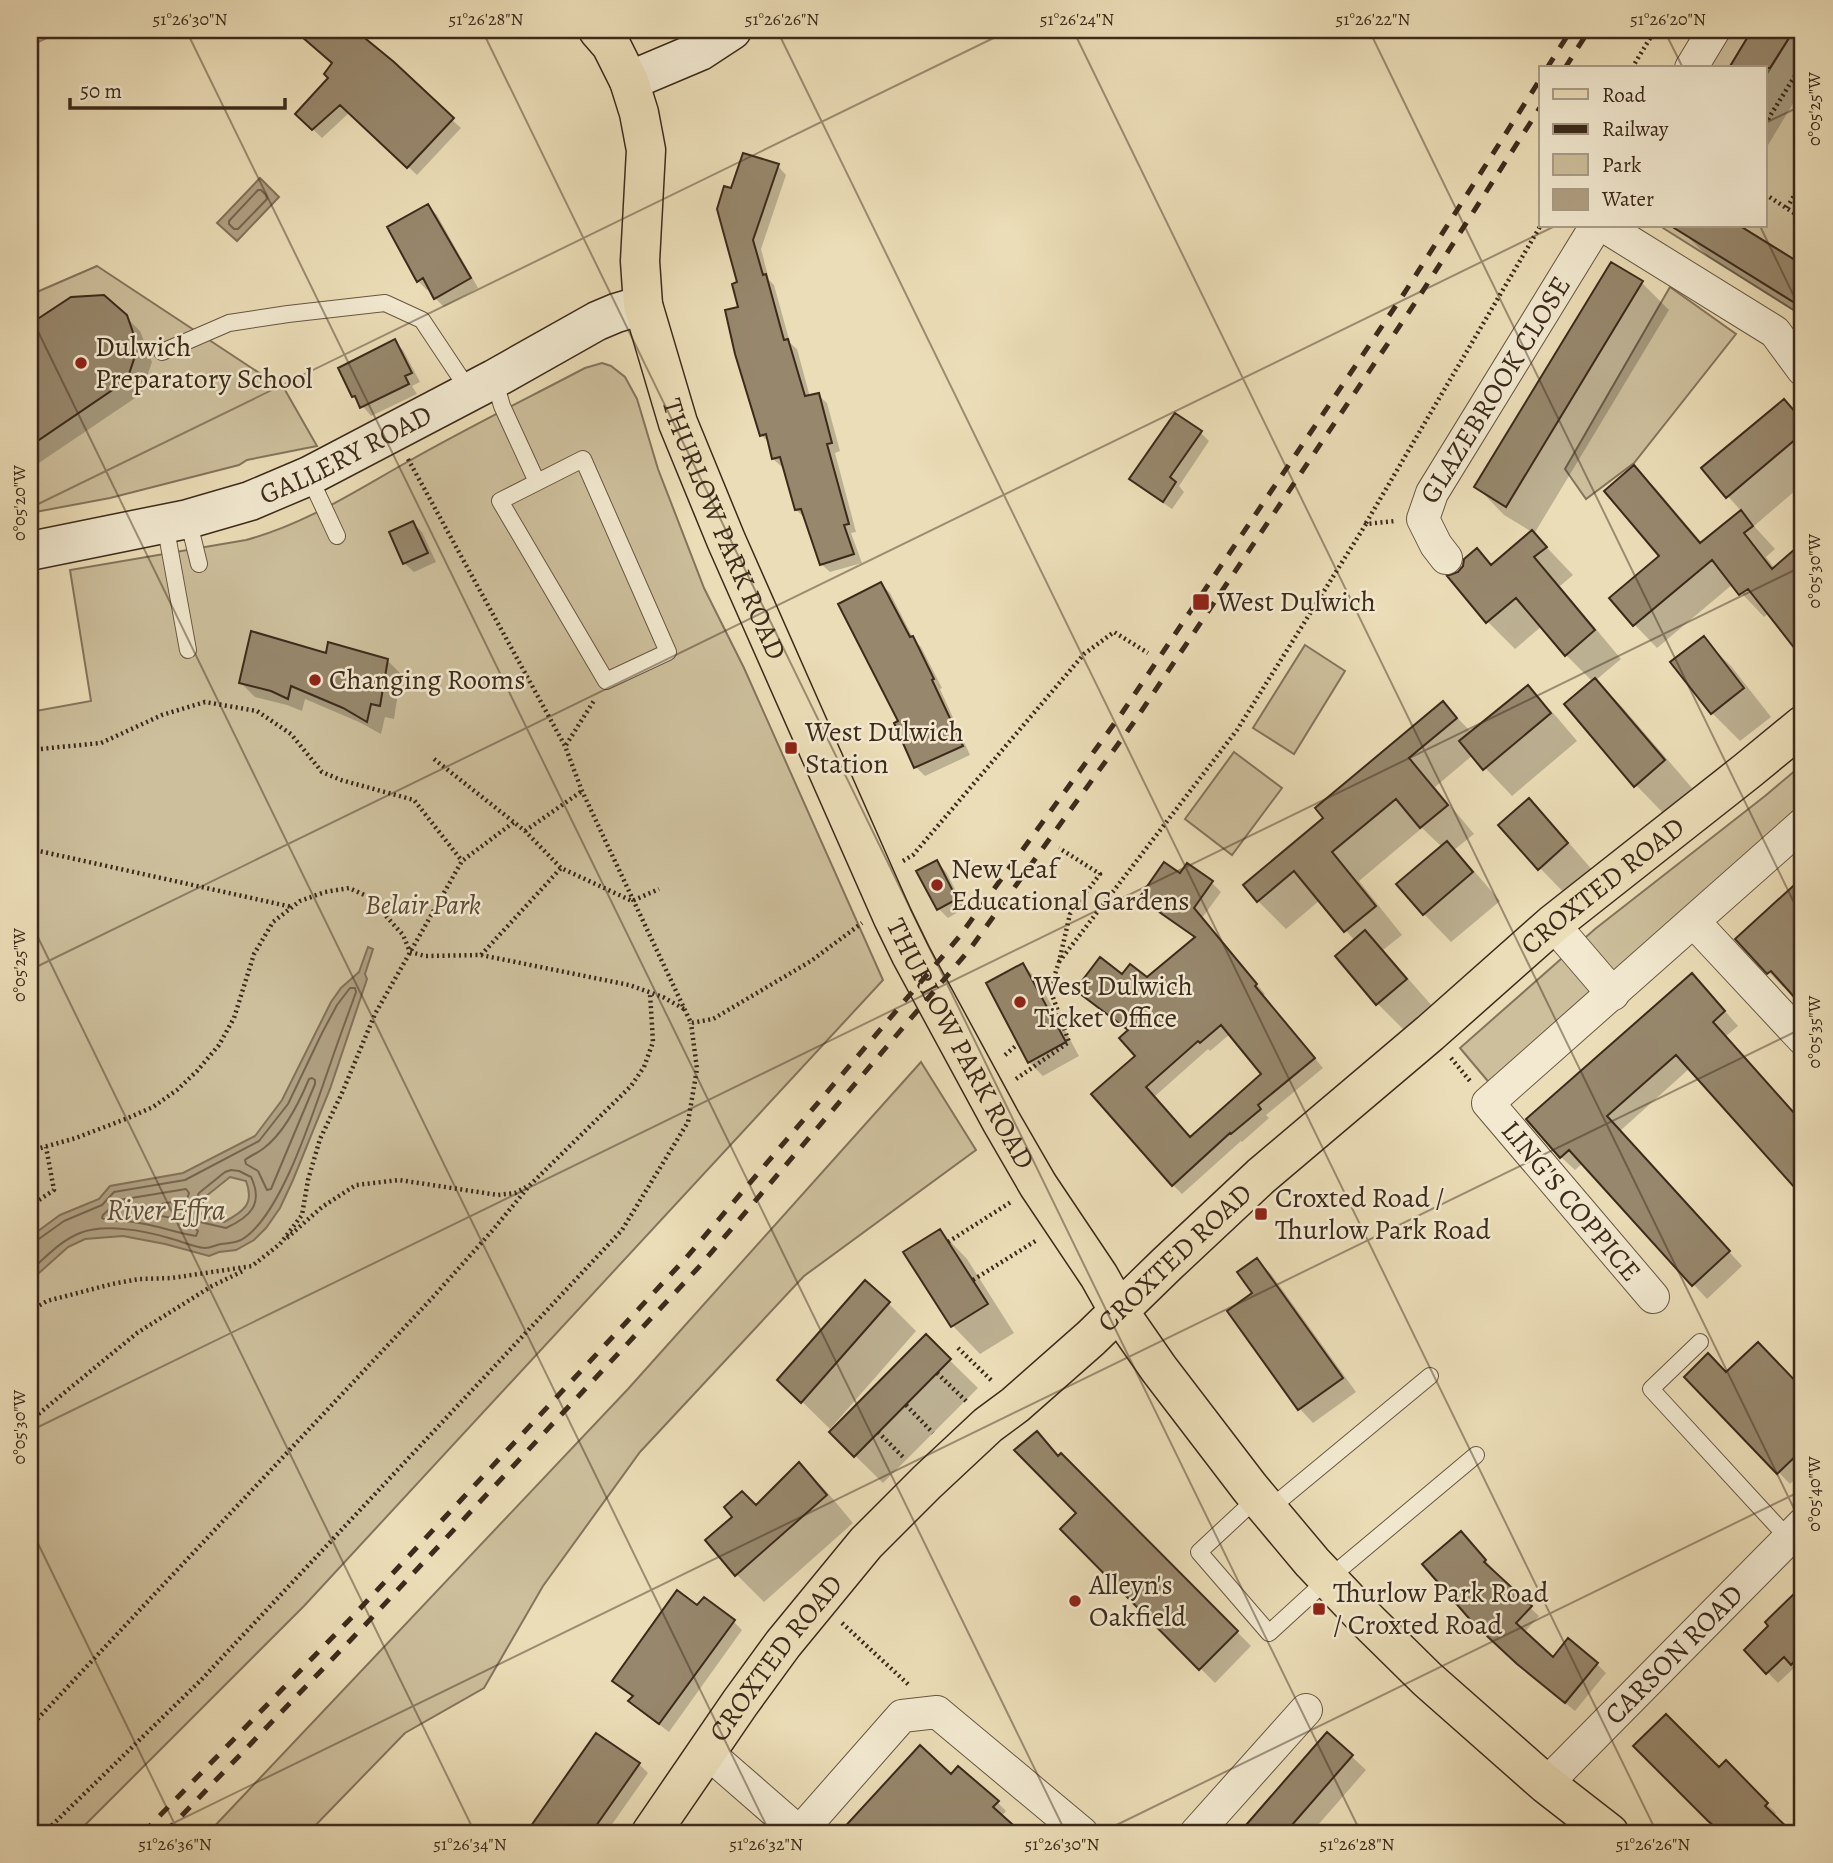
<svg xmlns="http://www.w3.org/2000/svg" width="1833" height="1863" viewBox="0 0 1833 1863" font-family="Alegreya,serif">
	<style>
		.green { fill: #cdbf9c; stroke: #84745c; stroke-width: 2 }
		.water { fill: #b0a082; stroke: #827159; stroke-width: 2; fill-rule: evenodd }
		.shadow { fill: #0003; fill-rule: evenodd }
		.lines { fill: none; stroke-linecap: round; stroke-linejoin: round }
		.shore { stroke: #76654e; stroke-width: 2 }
		.building { fill: #97876c; stroke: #3c2a1b; stroke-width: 2; fill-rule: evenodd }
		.lane-casing { stroke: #685742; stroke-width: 18 }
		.street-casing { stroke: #685742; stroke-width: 34 }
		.secondary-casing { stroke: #3c2a1b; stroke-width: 41 }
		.primary-casing { stroke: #3c2a1b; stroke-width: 41 }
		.highway-casing { stroke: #3c2a1b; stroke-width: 41 }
		.path { stroke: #3c2a1b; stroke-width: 4.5; stroke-dasharray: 2 3.5; stroke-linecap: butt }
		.lane { stroke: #f2e9d0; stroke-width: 16 }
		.street { stroke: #f2e9d0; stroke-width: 32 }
		.secondary { stroke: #f2e9d0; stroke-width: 38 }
		.primary { stroke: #ebddb7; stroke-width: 38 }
		.highway { stroke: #ebddb7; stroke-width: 38 }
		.rail { stroke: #3c2a1b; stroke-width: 5; stroke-dasharray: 12 12; stroke-linecap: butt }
		.ticks { fill: none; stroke: #3c2a1b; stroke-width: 2; stroke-opacity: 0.45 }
		.poi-dot { fill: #8f2418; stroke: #f2e9d0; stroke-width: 2.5 }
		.labels { text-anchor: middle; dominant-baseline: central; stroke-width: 5; stroke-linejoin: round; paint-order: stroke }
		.poi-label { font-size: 28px; fill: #3c2a1b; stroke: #f2e9d0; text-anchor: start }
		.street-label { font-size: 28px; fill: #3c2a1b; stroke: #f2e9d0 }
		.park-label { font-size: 28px; font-style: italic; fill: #594835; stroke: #f2e9d0 }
		.water-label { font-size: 30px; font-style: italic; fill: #5f4d3a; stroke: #f2e9d0 }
		.neatline { fill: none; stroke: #3c2a1b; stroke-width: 2.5 }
		.ticks-label { font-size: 18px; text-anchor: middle; fill: #3c2a1b }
	</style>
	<rect width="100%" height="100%" fill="#ebddb7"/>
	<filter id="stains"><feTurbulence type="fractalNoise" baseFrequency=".00286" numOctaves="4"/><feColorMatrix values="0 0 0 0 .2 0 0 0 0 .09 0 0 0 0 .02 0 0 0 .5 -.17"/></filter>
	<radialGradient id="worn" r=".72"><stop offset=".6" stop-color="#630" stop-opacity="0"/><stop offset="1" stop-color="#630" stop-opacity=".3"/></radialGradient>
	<path class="green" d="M1731,30H1752L1729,68H1707Z
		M1794,30H1803V265L1740,226H1765V77Z
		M1664,226H1681L1679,230L1803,308V316L1663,228Z
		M97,266L285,390L317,446L247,460L239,465L110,498L30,513V295Z
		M1670,287L1736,334L1634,463L1586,499L1565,469Z
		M602,363L611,366L625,377L637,399L658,469L704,588L744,668L883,980L304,1606L77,1833H30V712L91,701L70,570L246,540C306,524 355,491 409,461C467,428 526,399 585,368Z
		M1305,645L1345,671L1294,754L1253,728Z
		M1234,752L1282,788L1232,855L1185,819Z
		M1803,764V812L1492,1086L1460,1048L1595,929L1765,796Z
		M921,1062L976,1150L804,1276L640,1452L543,1586L484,1688L405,1733L308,1833H208L628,1389Z"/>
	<path class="water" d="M260,178L279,197L237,241L217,223Z
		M368,947L373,949L365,974L367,979L330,1089L293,1180L280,1208L266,1228L254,1240L236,1250L219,1252L209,1256L165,1244L123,1236L85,1239L68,1247L30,1281V1237L60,1215L99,1199L110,1186L183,1173L255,1136L282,1100L331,1002L341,988L359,972ZM230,1177L246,1181C255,1204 243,1212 224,1222L204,1216L200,1211L205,1197Z"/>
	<path class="shadow" d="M212,30H253L252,38L217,35Z
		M296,30H360L369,38L366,42L461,128L417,175L350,112L322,138L297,114L330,78L334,64Z
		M1754,30H1803V87L1765,150V68H1731Z
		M778,166L786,175L761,249L769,280L774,285L790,343L797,349L810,397L818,395L827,403L840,451L835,453L856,532L851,533L862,563L830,572L821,564L805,518L796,510L784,467H782L773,459L770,443L761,435L740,308L732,190Z
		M428,206L437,215L478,288L444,307L435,298L430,288L427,290L418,281Z
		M1683,226H1736L1803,267V317L1708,257L1681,230Z
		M1641,282L1669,310L1534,534L1573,575L1560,586L1621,659L1596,680L1623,708L1692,788L1663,813L1636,785L1593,682L1566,655L1542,626L1515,649L1487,621L1459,574L1477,551L1492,566L1532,532L1504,515L1477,487Z
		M71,298L125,316L140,331L152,362L141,394L30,469V326Z
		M394,341L403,350L420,382L412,386L417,394L371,416L354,396Z
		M1784,401L1803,421V484L1754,526L1775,549L1766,557L1775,569L1803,544V653L1769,613L1764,617L1733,584L1657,648L1635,625L1612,598L1661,556L1634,467L1657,490L1702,543L1742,512L1704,469Z
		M1200,432L1209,441L1179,486L1184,492L1172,509L1141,488L1132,479Z
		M1803,518V533L1796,523Z
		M413,523L422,532L436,562L414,572L404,563Z
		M881,584L890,593L914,640L921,647L942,688L940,689L970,755L925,776L916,767L896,724L900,722Z
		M1703,639L1731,666L1771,717L1740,741L1712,713L1673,663Z
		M327,655L387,660L401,674L394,719L385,717L381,734L359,722L305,699L302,711L287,705L255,697L241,683Z
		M1527,687L1555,715L1577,741L1512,796L1473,755L1435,787L1474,834L1454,850L1474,871L1500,901L1451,942L1424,914L1442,847L1422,828L1359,881L1402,935L1383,950L1433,1007L1405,1031L1377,1003L1355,941L1320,900L1286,929L1258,901L1326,818L1443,703L1472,733Z
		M1528,800L1556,828L1594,872L1567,896L1540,868Z
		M937,862L946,872L965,908L948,918L938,908Z
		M1181,876L1212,883L1221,892L1202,918L1265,994L1263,996L1323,1068L1266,1115L1269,1118L1242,1142L1241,1141L1182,1194L1173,1185L1129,1031L1123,976L1147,980L1196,939L1150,906L1141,897ZM1230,1034L1264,1074L1190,1139L1154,1097L1208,1049L1210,1051Z
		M1803,879V1004L1785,984L1783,987L1737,939Z
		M1023,965L1037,979L1079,1056L1043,1076L1029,1062Z
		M1706,989L1738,1026L1725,1037L1803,1124V1194L1690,1068L1620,1131L1742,1266L1707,1299L1583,1163L1575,1170L1561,1157Z
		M940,1231L967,1259L1014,1333L980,1354L953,1326L906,1252Z
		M1257,1260L1271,1274L1356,1392L1313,1423L1300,1409L1254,1294Z
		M888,1303L916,1331L830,1429L780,1380Z
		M926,1337L978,1388L883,1483L831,1432Z
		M1726,1375L1795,1383L1803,1375V1471L1790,1484L1686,1377Z
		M1037,1433L1059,1457L1061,1455L1251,1646L1215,1683L1062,1529L1079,1513Z
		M799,1464L827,1492L853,1523L764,1602L736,1574L757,1507Z
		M1470,1542L1494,1570L1492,1572L1539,1616L1524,1633L1553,1659L1597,1664L1606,1673L1575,1711L1529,1673Z
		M1803,1587V1673L1802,1674L1795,1667L1778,1683L1746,1650L1771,1626L1767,1622Z
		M698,1608L733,1621L742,1630L669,1732L640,1710L631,1701L634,1697L615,1680Z
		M1328,1734L1366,1770L1311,1833H1241Z
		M597,1735L639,1764L648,1773L606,1833H528Z
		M1636,1746L1719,1770L1726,1763L1776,1813L1773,1816L1791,1833H1723Z
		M951,1777L997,1802L1006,1811L1001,1817L1020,1833H852L847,1828Z"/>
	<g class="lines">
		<path class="shore" d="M258,190H261L266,195L267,199L238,229H234L229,224V221Z
			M312,1078L315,1080V1084L271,1189L267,1190L258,1171L246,1164L245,1160C251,1155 258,1153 264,1148C285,1132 299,1103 309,1079Z
			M231,1170L239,1171L251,1177C264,1204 250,1217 226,1228L200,1222L193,1211L195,1201L199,1193L225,1172Z
			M186,1189L189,1193C183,1209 184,1220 198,1231L196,1236C172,1232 148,1222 123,1221C115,1220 108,1222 102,1218L103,1215L119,1200Z
			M172,1202C176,1205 176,1216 172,1218L145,1213L142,1211L145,1207Z
			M30,1242L36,1241L64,1221L102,1205L114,1192L185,1180L259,1141L288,1104L322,1033L337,1005L350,988H355L356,992C348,1015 339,1038 331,1062C315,1106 282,1217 241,1240C235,1243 228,1243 221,1244C215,1245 211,1248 205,1248C193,1247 181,1241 169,1238C145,1231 105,1223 80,1233C60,1241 46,1257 30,1271"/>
	</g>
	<path class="building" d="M294,30H355L394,62L454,118L407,168L340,105L312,130L295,114L328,78L324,74L332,63Z
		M1752,30H1794L1770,68H1729Z
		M743,153L779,164L753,240L763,275L766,274L784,340L788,339L805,396L819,393L832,443L827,444L849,524L844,525L854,554L820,565L801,509L795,510L780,457L772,459L766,434L760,436L735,354L725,310L738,307L732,284L737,282L717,209L724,186L731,188Z
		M428,204L471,278L434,299L423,278L417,282L387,227Z
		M1671,226H1740L1803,265V308Z
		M1611,262L1643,281L1506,507L1474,487Z
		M104,295L127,315L138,347L127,380L30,446V324L71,297Z
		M395,339L412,373L405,376L409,384L360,408L355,396L352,397L338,368Z
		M1784,399L1803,421V433L1726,498L1701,468Z
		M1175,413L1202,431L1170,477L1176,482L1163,502L1129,479Z
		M1634,465L1700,543L1741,510L1753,526L1744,533L1772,569L1803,542V659L1748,589L1739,595L1712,560L1633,626L1609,598L1659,556L1604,491Z
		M413,521L428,553L403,564L389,532Z
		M1532,530L1547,547L1534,557L1595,630L1565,656L1516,598L1486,623L1447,576L1458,572L1463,566L1464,559L1477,548L1491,565Z
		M881,582L910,637L913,636L934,679L932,680L963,746L914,768L894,723L898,721L838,604Z
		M251,631L326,653L328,642L388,659L380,706L371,704L367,722L343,708L291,686L288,699L271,691L239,683Z
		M1704,636L1744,688L1711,714L1670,662Z
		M1595,678L1665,760L1634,787L1564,704Z
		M1528,685L1551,713L1483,770L1459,741Z
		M1443,701L1457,718L1409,758L1448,805L1420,828L1396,799L1332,852L1376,906L1344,932L1294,871L1257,902L1243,885L1323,818L1315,808Z
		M1529,798L1568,843L1538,870L1498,825Z
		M1447,841L1473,872L1423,915L1396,884Z
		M937,860L957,899L937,910L916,871Z
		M1164,862L1180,873L1187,863L1213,881L1194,908L1257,984L1255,986L1315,1058L1258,1105L1261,1109L1231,1134L1230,1133L1172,1186L1091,1094L1135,1056L1119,1038L1128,1030L1075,990L1100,957L1122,974L1130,964L1147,977L1195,937L1139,898ZM1221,1025L1261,1074L1190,1137L1146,1087L1198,1041L1200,1043Z
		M1803,877V1007L1771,971L1767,974L1735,939Z
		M1365,930L1407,979L1376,1005L1335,956Z
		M1023,963L1066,1042L1028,1063L986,983Z
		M1692,973L1725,1011L1713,1022L1803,1123V1197L1676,1055L1607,1116L1730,1251L1692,1286L1569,1150L1560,1158L1526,1119Z
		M940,1229L988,1304L951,1327L903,1252Z
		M1257,1258L1343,1378L1298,1410L1227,1311L1252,1293L1237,1272Z
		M865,1280L890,1302L801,1403L777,1380Z
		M926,1334L951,1359L854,1457L829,1432Z
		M1758,1342L1803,1389V1449L1777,1474L1684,1377L1708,1353L1726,1372Z
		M1037,1431L1058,1456L1061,1453L1238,1631L1199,1670L1060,1529L1076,1513L1014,1450Z
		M799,1462L827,1495L735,1576L705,1540L732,1517L724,1507L742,1491L756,1505Z
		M1461,1531L1486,1560L1484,1562L1532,1606L1516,1623L1553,1657L1568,1638L1598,1663L1565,1703L1517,1664L1473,1623L1422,1564Z
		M1803,1585V1652L1791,1665L1784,1657L1766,1674L1744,1650L1768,1626L1765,1622Z
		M677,1590L697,1605L704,1597L735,1620L659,1724L628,1701L633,1696L612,1681Z
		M1666,1714L1719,1767L1726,1760L1768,1803L1765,1806L1793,1833H1722L1708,1821L1633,1746Z
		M1327,1732L1353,1755L1285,1833H1239Z
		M596,1733L640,1763L591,1833H526Z
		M920,1745L951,1774L958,1766L999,1801L993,1807L1022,1833H839Z"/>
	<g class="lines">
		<g class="lane-casing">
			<path id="lane" d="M162,352L229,323L288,314L385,303L422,320L470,392
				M494,379L502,406L537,482
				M583,459L668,652L606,681L500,501Z
				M309,476L337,536
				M188,519L199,564
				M165,524L188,650
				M1700,1342L1651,1389L1789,1539
				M1258,1497L1199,1552L1269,1633L1328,1579L1476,1455
				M1268,1510L1430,1376"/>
		</g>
		<g class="street-casing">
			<g id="street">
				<path d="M1691,68L1714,30"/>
				<path d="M1604,226L1775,332L1803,370"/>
				<path id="s1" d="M1446,558L1436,545L1423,519L1432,493L1596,226"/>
				<path d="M1694,922L1803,1039"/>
				<path d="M1553,924L1613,994"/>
				<path d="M1653,1297L1488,1103L1803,824"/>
				<path d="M707,1752L800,1833"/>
				<path id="s2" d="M1546,1784L1803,1524"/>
				<path d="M799,1833L902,1716L937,1712L1082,1833"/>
				<path d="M1196,1833L1306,1710"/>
			</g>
		</g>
		<g class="secondary-casing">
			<g id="secondary">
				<path d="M629,81L700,51L732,30"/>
				<path id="s3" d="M30,551L188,519L250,501L309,476L494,379L597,321L616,313L643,305"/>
			</g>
		</g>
		<g class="primary-casing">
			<g id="primary">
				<path id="s4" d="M651,1833L740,1703L783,1644L866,1543L927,1482L988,1425L1015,1405L1091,1338L1167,1264L1261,1176L1430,1033L1553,924L1747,771L1803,725"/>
			</g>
		</g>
		<g class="highway-casing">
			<g id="highway">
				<path id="s5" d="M598,30L611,45L629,81L639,113L646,150L640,261L643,305L678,423L726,540L893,918L911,955L1001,1121L1038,1185L1099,1276L1118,1310L1159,1369L1250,1488L1312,1562L1367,1620L1427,1679L1546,1784L1609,1833"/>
			</g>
		</g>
		<path class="path" d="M1791,35L1803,45
			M1632,68L1655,30
			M1765,124L1803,63
			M1765,194L1803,219
			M1787,208L1803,180
			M408,459L565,746L582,791L691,1023L713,1019L811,961L862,923
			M1366,523L1541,225
			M566,745L595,699
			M30,750L101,743L162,715L205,702L257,711L291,734L322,772L341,780L414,800L462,861
			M434,759L525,831L561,868L632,901L659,889
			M525,831L582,791
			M30,849L292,907
			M903,861L913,855L1084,654L1114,632L1148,653
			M410,952L425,956L481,955L561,868
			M481,955L629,985L663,997L684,1009
			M1059,962L1237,730L1366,524L1395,521
			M1005,1055L1018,1044
			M1451,1058L1470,1081
			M1016,1079L1069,1042L1050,989L1059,962L1070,914L1100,874L1059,848
			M30,1151L76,1138L128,1118L153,1107L177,1090L197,1071L219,1045L234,1018L254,954L273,922L300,901L325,892L349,888L369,897L403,935L410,952
			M30,1206L54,1190L46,1147
			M287,1238L322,1207L356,1185L399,1180L498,1195L515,1193L526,1187
			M948,1242L1011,1202
			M973,1280L1037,1240
			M30,1311L47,1301L112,1284L139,1279L172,1278L252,1266L280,1244L302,1215L308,1180L320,1139L342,1093L375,1014L462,861L514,822
			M958,1348L992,1381
			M937,1373L966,1401
			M906,1405L933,1433
			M30,1421L137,1333L212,1286L245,1270
			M878,1432L905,1459
			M842,1623L910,1686
			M30,1727L433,1297L492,1231L530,1185L631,1086L644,1067L653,1042L650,993
			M44,1833L201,1680L622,1230L688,1122L697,1069L691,1023"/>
		<use href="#lane" class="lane"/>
		<use href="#street" class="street"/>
		<use href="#secondary" class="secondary"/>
		<use href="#primary" class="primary"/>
		<use href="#highway" class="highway"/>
		<path class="rail" d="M1547,68L1571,30
			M1565,68L1589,30
			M143,1833L354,1615L686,1258L959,937L1122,713L1405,292L1541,78
			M165,1833L365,1625L698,1268L970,949L1134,722L1417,300L1541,106"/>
	</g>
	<path class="ticks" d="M186,30L1066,1833M482,30L1361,1833M777,30L1657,1833M1073,30L1803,1527M1369,30L1803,921M1664,30L1683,68M30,46L63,30M1765,123L1803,105M1760,226L1803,315M30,315L770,1833M30,508L1010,30M30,921L475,1833M30,970L1555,226M30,1431L1803,566M30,1527L179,1833M153,1833L1803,1028M1100,1833L1803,1490"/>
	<g class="poi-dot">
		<circle cx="81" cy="363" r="7"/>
		<rect x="1192" y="593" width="18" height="18" rx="3.5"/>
		<circle cx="315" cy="680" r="7"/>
		<rect x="784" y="741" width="14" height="14" rx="3.5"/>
		<circle cx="937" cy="885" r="7"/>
		<circle cx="1020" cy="1002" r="7"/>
		<rect x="1254" y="1207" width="14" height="14" rx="3.5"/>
		<circle cx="1075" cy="1601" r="7"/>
		<rect x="1312" y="1602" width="14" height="14" rx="3.5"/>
	</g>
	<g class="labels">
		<g class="poi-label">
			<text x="95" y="347">Dulwich<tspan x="95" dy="32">Preparatory School</tspan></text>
			<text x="1217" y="602">West Dulwich</text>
			<text x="329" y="680">Changing Rooms</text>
			<text x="805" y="732">West Dulwich<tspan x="805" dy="32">Station</tspan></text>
			<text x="951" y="869">New Leaf<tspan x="951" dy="32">Educational Gardens</tspan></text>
			<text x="1034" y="986">West Dulwich<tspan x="1034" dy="32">Ticket Office</tspan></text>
			<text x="1275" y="1198">Croxted Road /<tspan x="1275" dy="32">Thurlow Park Road</tspan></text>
			<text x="1089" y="1585">Alleyn's<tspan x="1089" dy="32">Oakfield</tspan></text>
			<text x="1333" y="1593">Thurlow Park Road<tspan x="1333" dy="32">/ Croxted Road</tspan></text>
		</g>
		<g class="street-label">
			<text stroke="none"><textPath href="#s1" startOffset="194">GLAZEBROOK CLOSE</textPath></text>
			<text stroke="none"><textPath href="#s3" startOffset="332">GALLERY ROAD</textPath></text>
			<text stroke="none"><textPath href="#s5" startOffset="525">THURLOW PARK ROAD</textPath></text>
			<text stroke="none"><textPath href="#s4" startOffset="1349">CROXTED ROAD</textPath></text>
			<text stroke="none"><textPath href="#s5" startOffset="1092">THURLOW PARK ROAD</textPath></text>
			<text transform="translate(1571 1201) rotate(50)">LING'S COPPICE</text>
			<text stroke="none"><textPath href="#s4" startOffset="782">CROXTED ROAD</textPath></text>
			<text stroke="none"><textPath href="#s2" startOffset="182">CARSON ROAD</textPath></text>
			<text stroke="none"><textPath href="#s4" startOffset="215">CROXTED ROAD</textPath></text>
		</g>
		<g class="park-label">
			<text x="423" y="905">Belair Park</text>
		</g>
		<g class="water-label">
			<text x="166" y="1210">River Effra</text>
		</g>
	</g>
	<rect width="1833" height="1863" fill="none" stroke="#ebddb7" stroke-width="77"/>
	<rect x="1539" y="66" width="228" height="161" fill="#f2e9d0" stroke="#a99d88" stroke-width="2"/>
	<rect x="1553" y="89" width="35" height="10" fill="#ebddb7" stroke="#a99d88" stroke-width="2"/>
	<text x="1602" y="102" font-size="21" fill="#3c2a1b">Road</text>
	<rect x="1553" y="124" width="35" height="10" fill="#3c2a1b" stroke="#a99d88" stroke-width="2"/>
	<text x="1602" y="136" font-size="21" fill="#3c2a1b">Railway</text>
	<rect x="1553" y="154" width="35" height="21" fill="#cdbf9c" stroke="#a99d88" stroke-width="2"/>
	<text x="1602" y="172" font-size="21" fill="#3c2a1b">Park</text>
	<rect x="1553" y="189" width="35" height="21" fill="#b0a082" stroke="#a99d88" stroke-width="2"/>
	<text x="1602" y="206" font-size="21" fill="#3c2a1b">Water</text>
	<path d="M70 98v10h215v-10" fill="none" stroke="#3c2a1b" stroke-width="3.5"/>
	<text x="80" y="98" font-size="21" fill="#3c2a1b" stroke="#f2e9d0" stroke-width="5" paint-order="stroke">50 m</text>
	<rect x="38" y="38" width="1756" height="1787" class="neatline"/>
	<g class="ticks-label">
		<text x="190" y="25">51°26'30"N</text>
		<text x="486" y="25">51°26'28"N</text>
		<text x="782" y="25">51°26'26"N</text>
		<text x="1077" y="25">51°26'24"N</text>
		<text x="1373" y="25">51°26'22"N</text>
		<text x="1668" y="25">51°26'20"N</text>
		<text transform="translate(1814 109) rotate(-90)" y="6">0°05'25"W</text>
		<text transform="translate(19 503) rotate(-90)" y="6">0°05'20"W</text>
		<text transform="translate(1814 571) rotate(-90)" y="6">0°05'30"W</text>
		<text transform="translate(19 965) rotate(-90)" y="6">0°05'25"W</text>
		<text transform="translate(1814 1032) rotate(-90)" y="6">0°05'35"W</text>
		<text transform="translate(19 1427) rotate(-90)" y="6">0°05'30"W</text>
		<text transform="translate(1814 1494) rotate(-90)" y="6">0°05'40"W</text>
		<text x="175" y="1850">51°26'36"N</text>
		<text x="470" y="1850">51°26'34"N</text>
		<text x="766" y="1850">51°26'32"N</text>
		<text x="1062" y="1850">51°26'30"N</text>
		<text x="1357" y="1850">51°26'28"N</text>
		<text x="1653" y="1850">51°26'26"N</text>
	</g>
	<rect width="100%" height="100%" filter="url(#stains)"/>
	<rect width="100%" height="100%" fill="url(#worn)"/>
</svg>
